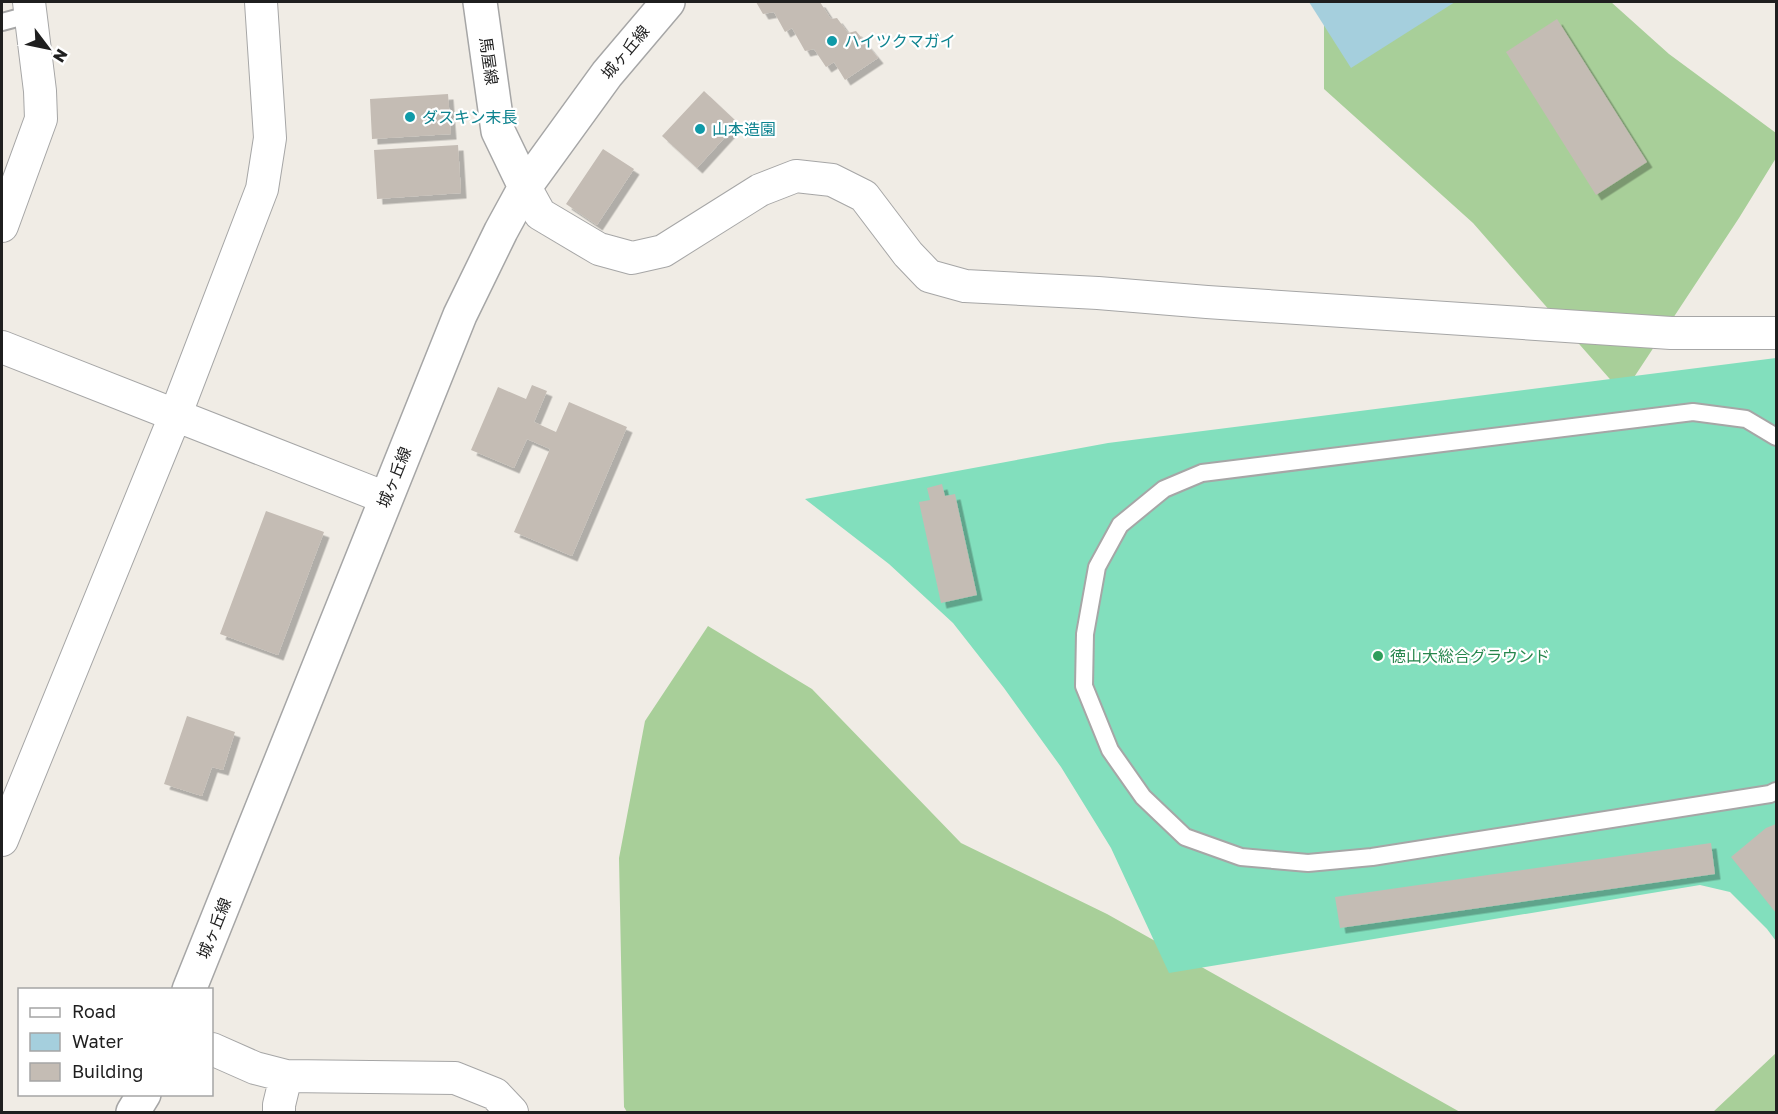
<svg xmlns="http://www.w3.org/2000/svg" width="1778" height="1114" viewBox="0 0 1778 1114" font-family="'Golos Text','Noto Sans JP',sans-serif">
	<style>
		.forest { fill: #a8cf99 }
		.pitch { fill: #82dfbd }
		.water { fill: #a5cfdd }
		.building { fill: #c4bcb4; filter: url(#shadow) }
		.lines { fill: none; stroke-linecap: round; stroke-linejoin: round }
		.service-casing { stroke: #a6a6a6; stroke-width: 20 }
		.minor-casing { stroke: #a6a6a6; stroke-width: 34 }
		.tertiary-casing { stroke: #a6a6a6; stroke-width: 36 }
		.service { stroke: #fff; stroke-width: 16 }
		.minor { stroke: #fff; stroke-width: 32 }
		.tertiary { stroke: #fff; stroke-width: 33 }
		.culture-dot { fill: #0f9aa8; stroke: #fff; stroke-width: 2 }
		.leisure-dot { fill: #2e9e5b; stroke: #fff; stroke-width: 2 }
		.labels { text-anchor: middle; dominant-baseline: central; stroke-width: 4.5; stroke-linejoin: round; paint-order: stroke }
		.culture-label { font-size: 16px; fill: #0d838f; stroke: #fff; text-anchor: start }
		.street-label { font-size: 16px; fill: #1f1f1f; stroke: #fff }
		.leisure-label { font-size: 16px; fill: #27864d; stroke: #fff; text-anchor: start }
	</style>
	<defs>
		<filter id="shadow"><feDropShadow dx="5.5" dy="5.5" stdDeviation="0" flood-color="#0004"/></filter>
	</defs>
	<rect width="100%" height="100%" fill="#f0ece5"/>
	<path class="forest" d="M1324,2H1611L1669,54L1776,133V158L1739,218L1623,394L1473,223L1324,89Z
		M708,626L812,689L961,843L1107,914L1460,1112H627L624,1107L619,858L645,721Z
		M1776,1053V1112H1713Z"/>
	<path class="pitch" d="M1776,358V941L1767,929L1730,892L1700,885L1169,973L1111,848L1061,767L1004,688L953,623L889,564L805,499L1108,443Z"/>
	<path class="water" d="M1309,2H1455L1351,68Z"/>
	<path class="building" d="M756,2H820L831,19L837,18L848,33L856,31L878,58L845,80L834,62L826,67L814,49L805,51L792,28L785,32L774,12L763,14Z
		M1557,19L1647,162L1596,195L1506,52Z
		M704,91L738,123L697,168L662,136Z
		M448,94L451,134L372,139L370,99Z
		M458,145L461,193L377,199L374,150Z
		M603,149L634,169L597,225L566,204Z
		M532,385L547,391L534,422L556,432L569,402L627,427L572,556L514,532L550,449L527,439L514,468L471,450L498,387L526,399Z
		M942,484L945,496L955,494L977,595L941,603L919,502L930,500L927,488Z
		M266,511L324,532L278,655L220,634Z
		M187,716L235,732L223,770L212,767L202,796L164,784Z
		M1776,824V913L1731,857L1766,828Z
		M1711,843L1715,874L1340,928L1335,897Z"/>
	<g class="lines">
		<g class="service-casing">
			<path id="service" d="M2,22L32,14
				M1776,437L1746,419L1693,412L1202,473L1164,489L1120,525L1097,567L1085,634L1084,686L1110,750L1143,797L1185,837L1241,857L1308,863L1372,857L1770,794L1776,791"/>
		</g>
		<g class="minor-casing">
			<path id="minor" d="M525,187L540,214L599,249L632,258L663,251L760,190L796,176L832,180L864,196L908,254L929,276L965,286L1098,293L1207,302L1671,333H1776
				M2,226L41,119L40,91L29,2
				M2,347L386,498
				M2,840L175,416L262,189L270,138L261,2
				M212,1049L255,1068L286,1076L455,1078L495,1094L512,1112
				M279,1112V1105L286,1076"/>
		</g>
		<g class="tertiary-casing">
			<path id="tertiary" d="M480,2L498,131L525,187
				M189,990L460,315L501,231L525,187L607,74L668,2
				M133,1112L144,1094"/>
		</g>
		<use href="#service" class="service"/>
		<use href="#minor" class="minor"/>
		<use href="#tertiary" class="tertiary"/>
	</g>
	<g class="culture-dot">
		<circle cx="832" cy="41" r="6"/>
		<circle cx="410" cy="117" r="6"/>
		<circle cx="700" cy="129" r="6"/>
	</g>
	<circle class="leisure-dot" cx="1378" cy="656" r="6"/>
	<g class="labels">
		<g class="culture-label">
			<text x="844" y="41">ハイツクマガイ</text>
			<text x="422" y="117">ダスキン末長</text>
			<text x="712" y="129">山本造園</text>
		</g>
		<g class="street-label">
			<text transform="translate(625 52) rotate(-50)">城ヶ丘線</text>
			<text transform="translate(489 61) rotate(82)">馬屋線</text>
			<text transform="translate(394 477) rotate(-68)">城ヶ丘線</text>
			<text transform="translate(214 928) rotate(-68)">城ヶ丘線</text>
		</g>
		<g class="leisure-label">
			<text x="1390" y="656">徳山大総合グラウンド</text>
		</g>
	</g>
	<rect width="1778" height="1114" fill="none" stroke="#1f1f1f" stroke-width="6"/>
	<rect x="18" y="988" width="195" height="108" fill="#ffffff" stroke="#a5a5a5" stroke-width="1.5"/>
	<rect x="30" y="1008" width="30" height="9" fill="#ffffff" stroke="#a5a5a5" stroke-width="1.5"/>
	<text x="72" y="1018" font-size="18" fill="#1f1f1f">Road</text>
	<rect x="30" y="1033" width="30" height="18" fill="#a5cfdd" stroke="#a5a5a5" stroke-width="1.5"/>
	<text x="72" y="1048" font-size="18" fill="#1f1f1f">Water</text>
	<rect x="30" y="1063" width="30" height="18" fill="#c4bcb4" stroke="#a5a5a5" stroke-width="1.5"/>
	<text x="72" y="1078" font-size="18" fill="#1f1f1f">Building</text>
	<g transform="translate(48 48) rotate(122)" stroke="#ffffff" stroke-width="4.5" paint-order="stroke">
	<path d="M0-4.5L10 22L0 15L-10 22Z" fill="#1f1f1f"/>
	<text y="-9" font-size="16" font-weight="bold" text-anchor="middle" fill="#1f1f1f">N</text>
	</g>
</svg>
